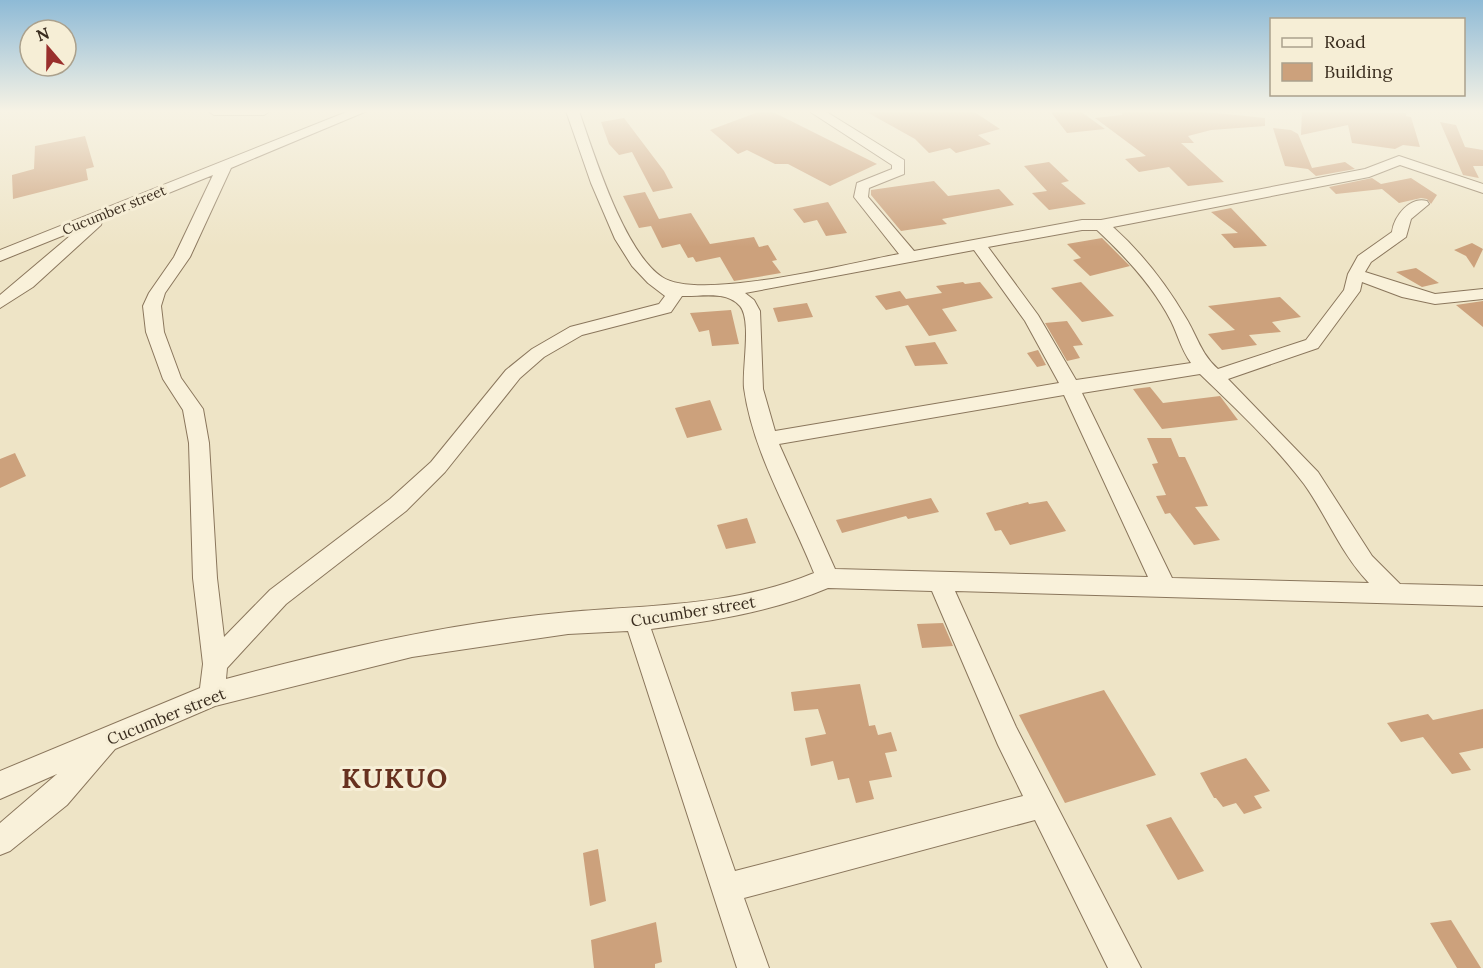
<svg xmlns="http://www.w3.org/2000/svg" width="1483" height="968" viewBox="0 0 1483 968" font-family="Lora,serif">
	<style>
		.building { fill: #cca17c }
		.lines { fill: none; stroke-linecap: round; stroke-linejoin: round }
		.street-casing { stroke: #8a765c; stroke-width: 2 }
		.street { fill: #f9f1da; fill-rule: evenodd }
		.labels { text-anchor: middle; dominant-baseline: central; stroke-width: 6; stroke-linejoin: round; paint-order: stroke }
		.far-street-label { font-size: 14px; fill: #3a2d1f; stroke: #f6eed6 }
		.street-label { font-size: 16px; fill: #3a2d1f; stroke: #f6eed6 }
		.near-district-label { font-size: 27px; font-weight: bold; letter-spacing: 1.5px; fill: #67311f; stroke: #f6eed6 }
	</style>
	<rect width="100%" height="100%" fill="#eee4c6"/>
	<path class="building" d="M761,111H771L877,164L830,186L788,164H775L747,150L738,154L710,130Z
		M865,111H973L1000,129L978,135L991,144L956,153L950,148L929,153L915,139Z
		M1050,111H1080L1105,129L1067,133Z
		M1122,111H1197L1265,118V126L1211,130L1188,136L1194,143H1181L1224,182L1188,186L1169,167L1139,172L1125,159L1146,156L1095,118L1122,115Z
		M1302,111L1406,113V116L1411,117L1420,147L1403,145L1395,149L1352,143L1348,125L1301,135Z
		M624,118L664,171L673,188L653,192L632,152L619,155L609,144L601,122Z
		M1440,122L1456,125L1465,147L1483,150V166H1473L1479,178L1463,175Z
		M1273,128L1291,130L1298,134L1312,168L1345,162L1355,169L1316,176L1308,169L1285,166Z
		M85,136L94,167L86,169L88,180L13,199L12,175L34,169L35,146Z
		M1049,162L1069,181L1061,183L1086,204L1049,210L1032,193L1047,191L1024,166Z
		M1372,178L1381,184L1411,178L1437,195L1431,204L1427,199L1421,198L1399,203L1382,189L1336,194L1329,187Z
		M934,181L948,196L999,189L1014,205L942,219L947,224L901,231L871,195V190Z
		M645,192L659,219L691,213L710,244L754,237L759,247L768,245L777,260L772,261L781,273L734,281L720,257L696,262L693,257L688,258L680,244L662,248L651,226L639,228L623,196Z
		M828,202L847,233L826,236L817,220L804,223L793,209Z
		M1231,208L1254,232L1267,246L1234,248L1221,234L1238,233L1211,212Z
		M1102,238L1130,266L1090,276L1073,260L1081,258L1067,244Z
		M1472,243L1483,249L1474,268L1466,256L1454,250Z
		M1416,268L1439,283L1422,287L1396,272Z
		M963,282L965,284L980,282L993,298L942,309L957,331L929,336L908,305L886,310L875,296L900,291L906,299L942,293L936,286Z
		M1081,282L1114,316L1082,322L1051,288Z
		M1280,297L1301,317L1272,322L1281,332L1249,335L1257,345L1222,350L1208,334L1235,330L1208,306Z
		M1483,301V327L1456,305Z
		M807,303L813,317L778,322L773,308Z
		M731,310L739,344L712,346L709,330L699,332L690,313Z
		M1067,321L1083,345L1073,346L1080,358L1067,361L1045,323Z
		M935,342L948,364L915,366L905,346Z
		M1038,350L1046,365L1037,367L1027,353Z
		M1150,387L1163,403L1220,396L1238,420L1162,429L1133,389Z
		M710,400L722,430L687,438L675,408Z
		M1147,438H1171L1179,457H1185L1208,506L1195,507L1220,540L1194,545L1170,513L1165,514L1156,496L1166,495L1152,464L1158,463Z
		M15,453L26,476L0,488V459Z
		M931,498L939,512L908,519L906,516L842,533L836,520Z
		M1047,501L1066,531L1010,545L1001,530L995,531L986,513L1028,502L1029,504Z
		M747,518L756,543L726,549L717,525Z
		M943,623L953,646L922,648L917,624Z
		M860,684L869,726L875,725L878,735L891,732L897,751L885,753L892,777L869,781L874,799L856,803L849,778L838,780L833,761L811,766L805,738L826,734L818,709L794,711L791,692Z
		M1104,690L1156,775L1065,803L1019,715Z
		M1483,709V748L1459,753L1471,770L1452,774L1423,737L1401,742L1387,723L1428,714L1433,720Z
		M1246,758L1270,791L1254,796L1262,808L1244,814L1236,803L1223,807L1216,798H1214L1200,773Z
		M1171,817L1204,871L1178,880L1146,825Z
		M598,849L606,901L590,906L583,853Z
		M1451,920L1481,968H1457L1430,923Z
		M656,922L662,962L655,964V968H594L591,940Z"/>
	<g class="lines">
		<g class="street-casing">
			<path id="street" d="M208,111H270L264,115H214Z
				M349,111H367L231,168L190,257L165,293L161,306L164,332L181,378L203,409L209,443L217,578L224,637L270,590L390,499L431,462L506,370L532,349L570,327L659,304L665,296L648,283L632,266L615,239L591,183L566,111H579C594,154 624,252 662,277C699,302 850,263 899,254L854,197L857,183L892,169V165L809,111H825L904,160V174L869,188L868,197L914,251L1082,220H1101L1365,169L1399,156L1483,184V193L1400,165L1369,177L1113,227C1142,253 1166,284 1186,318C1197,336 1201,354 1218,369L1306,340L1344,290L1348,274L1358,256L1392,232C1394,216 1410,196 1427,201L1429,204L1411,219L1406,237L1371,262L1365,272L1435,294L1483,289V299L1435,304L1402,297L1362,282L1360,291L1318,348L1228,379L1318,472L1372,556L1400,584L1483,586V606L955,591L1016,727L1141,968H1108L1035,820L744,898L769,968H737L628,631L568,634L412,657L215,706L115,749L67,805L10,851L0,855V823L57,774L0,799V771L200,688L203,664L193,578L189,443L183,410L163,379L146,332L143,306L149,293L174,257L213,175L102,220L101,225L33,287L0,308V295L77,230L0,261V250ZM1082,230H1097C1125,256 1153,286 1171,321C1178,335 1181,349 1191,363L1076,380L1038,315L988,247ZM974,250L1025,321L1059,383L775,431L763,389L760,311L754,300L745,293ZM682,296C700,297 726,290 740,306C752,320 742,368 744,388C753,453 790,513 814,573C735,606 652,605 569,612C453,622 338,649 226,679L227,668L286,604L406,511L445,472L520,378L544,357L582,335L671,312ZM1200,374C1235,408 1274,444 1304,484C1327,516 1341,554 1369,583L1172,578L1082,393ZM1064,395L1148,577L835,569L779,444ZM828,588L932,591L998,745L1023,796L735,871L651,629C713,621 771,612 828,588Z"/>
		</g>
		<use href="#street" class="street"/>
	</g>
	<linearGradient id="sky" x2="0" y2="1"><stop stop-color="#8ebad6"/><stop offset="0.45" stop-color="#f7f3e5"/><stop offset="1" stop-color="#f7f3e5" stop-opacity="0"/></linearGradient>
	<rect width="1483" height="247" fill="url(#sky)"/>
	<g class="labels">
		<g class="far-street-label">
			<text transform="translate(114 210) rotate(-22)">Cucumber street</text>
		</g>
		<g class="street-label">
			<text transform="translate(693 611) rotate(-9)">Cucumber street</text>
			<text transform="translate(166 716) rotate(-22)">Cucumber street</text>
		</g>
		<g class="near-district-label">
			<text x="395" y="778">KUKUO</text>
		</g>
	</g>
	<rect x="1270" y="18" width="195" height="78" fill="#f6eed6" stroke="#aba18d" stroke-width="1.5"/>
	<rect x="1282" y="38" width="30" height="9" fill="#f9f1da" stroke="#aba18d" stroke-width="1.5"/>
	<text x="1324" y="48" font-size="18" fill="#3a2d1f">Road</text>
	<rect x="1282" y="63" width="30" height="18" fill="#cca17c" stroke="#aba18d" stroke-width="1.5"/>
	<text x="1324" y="78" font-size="18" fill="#3a2d1f">Building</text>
	<g transform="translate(48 48) rotate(340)"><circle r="28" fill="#f6eed6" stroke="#aba18d" stroke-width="1.5"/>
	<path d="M0-4.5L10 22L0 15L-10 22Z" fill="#992f2c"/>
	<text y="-9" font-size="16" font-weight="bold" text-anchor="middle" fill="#3a2d1f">N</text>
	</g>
</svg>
